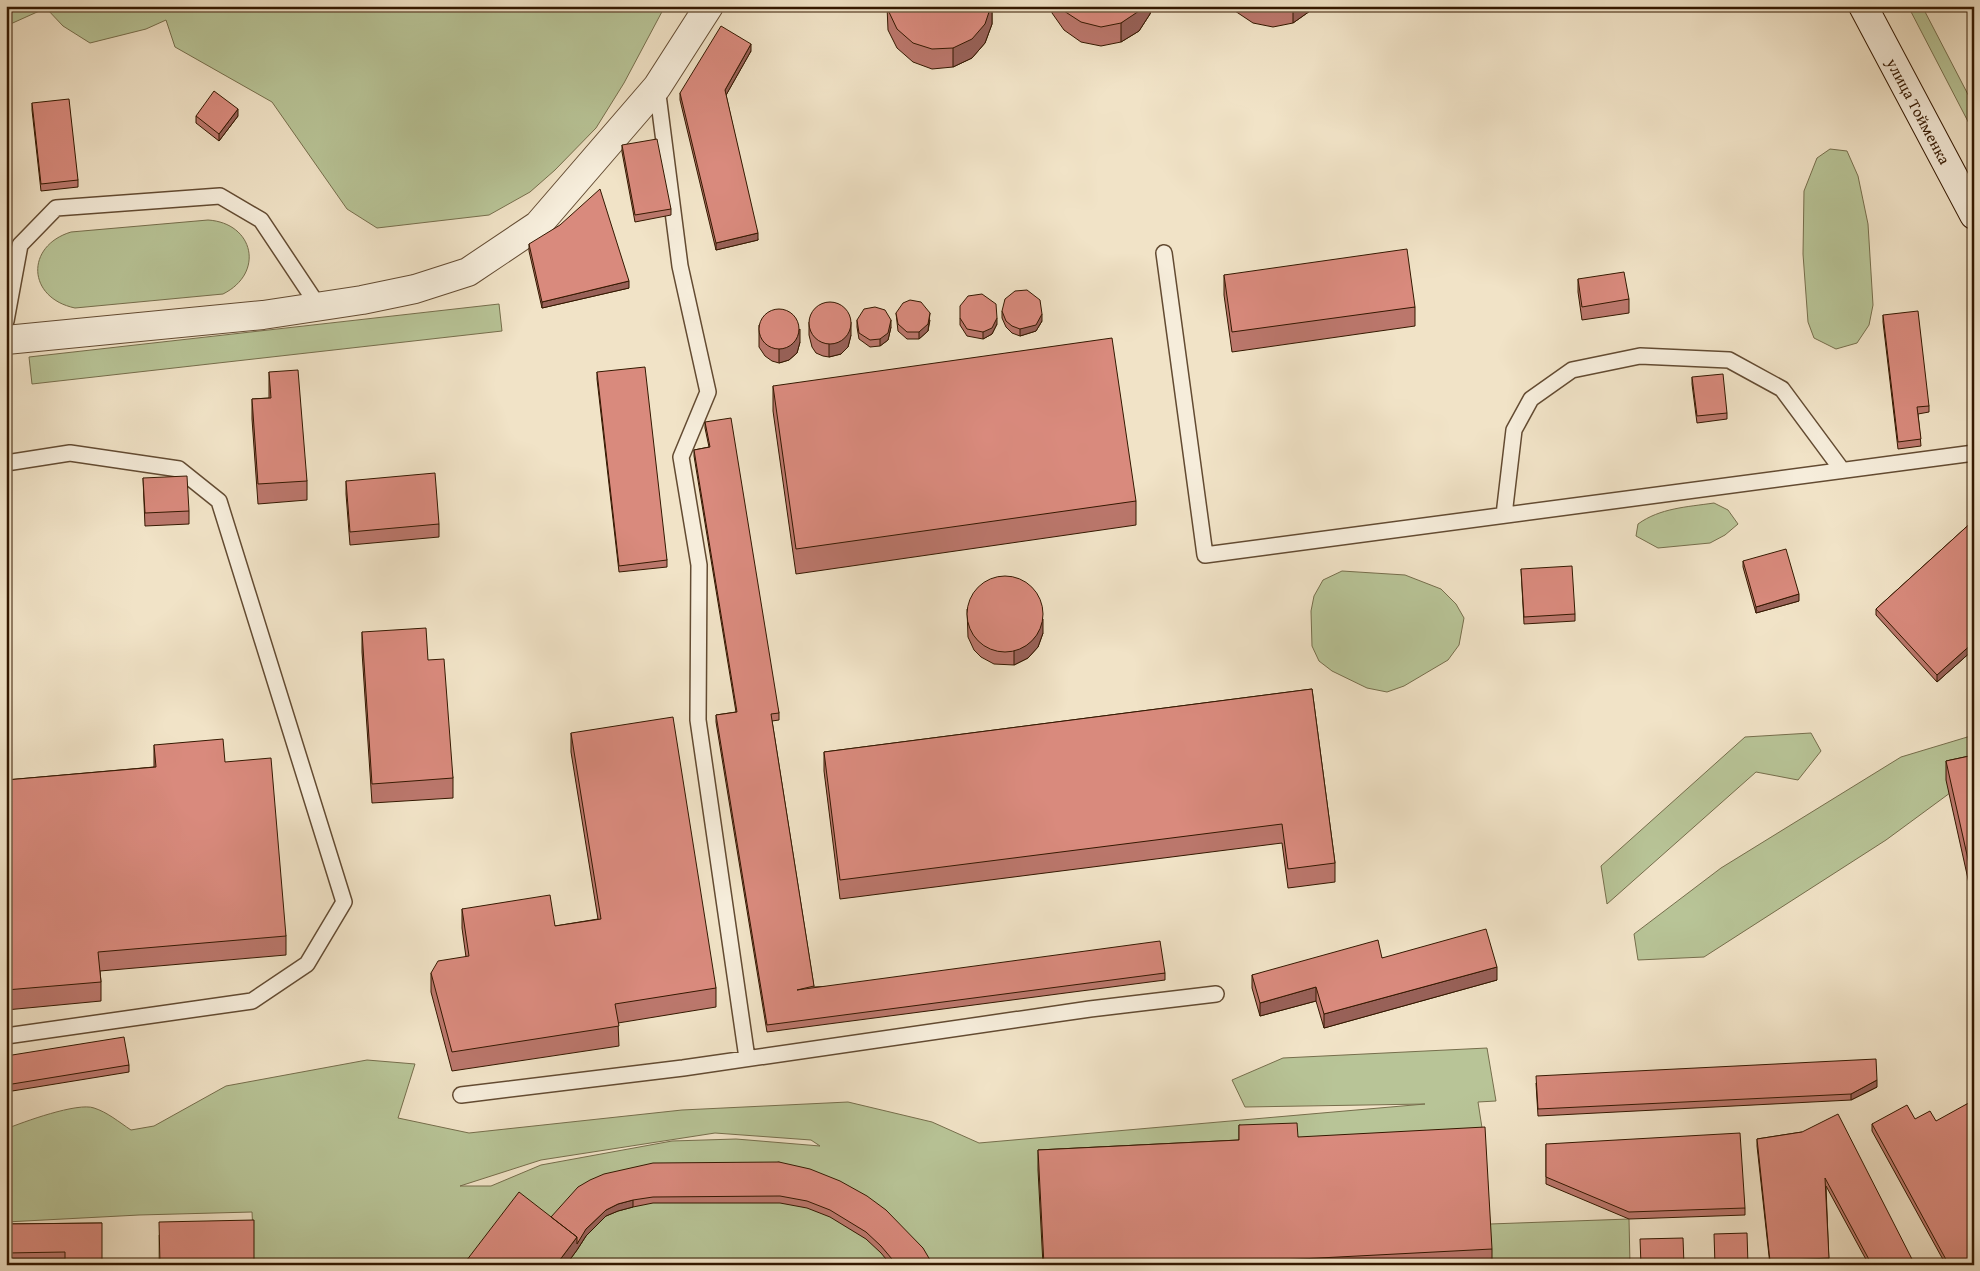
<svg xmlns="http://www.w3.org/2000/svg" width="1980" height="1271" viewBox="0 0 1980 1271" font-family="'Gentium Book Plus',serif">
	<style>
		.green { fill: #b8c497; stroke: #766e4c; fill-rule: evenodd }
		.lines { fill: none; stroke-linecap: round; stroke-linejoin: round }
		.lane-casing { stroke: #634b32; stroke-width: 18 }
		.street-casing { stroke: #634b32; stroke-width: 30 }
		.secondary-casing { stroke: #341800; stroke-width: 30 }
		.lane { stroke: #f6eddb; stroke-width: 15 }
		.street { stroke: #f6eddb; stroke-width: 28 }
		.secondary { stroke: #f6eddb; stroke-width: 28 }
		.wall { fill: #bb776c; stroke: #341800 }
		.shaded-wall { fill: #986158; stroke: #341800 }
		.building { fill: #d98a7d; stroke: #341800 }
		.labels { text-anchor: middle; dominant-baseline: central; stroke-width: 5; stroke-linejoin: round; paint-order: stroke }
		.street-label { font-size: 16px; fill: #341800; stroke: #f6eddb }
	</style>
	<rect width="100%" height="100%" fill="#f1e3c7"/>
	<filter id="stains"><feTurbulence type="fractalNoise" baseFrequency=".004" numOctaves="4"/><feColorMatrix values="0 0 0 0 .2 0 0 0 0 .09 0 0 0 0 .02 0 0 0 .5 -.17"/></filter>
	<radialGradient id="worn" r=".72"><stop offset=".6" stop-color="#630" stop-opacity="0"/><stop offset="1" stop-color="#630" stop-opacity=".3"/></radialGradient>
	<path class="green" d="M6,6H665L624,83L596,128L555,170L530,192L489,215L377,228L347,209L272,102L175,47L166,20L146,29L90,43L63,26L46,8L6,26Z
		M1908,6H1922L1974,106V133Z
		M1830,149L1847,151L1858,176L1868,224L1873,305L1869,325L1857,343L1836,349L1814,338L1808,322L1803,254L1804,191L1817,158Z
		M208,220C254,223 265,273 223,294L75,308C27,298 25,246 71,232Z
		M499,304L502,331L32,384L29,357Z
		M1714,503L1728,510L1738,524L1725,535L1710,543L1658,548L1636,536L1638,524C1660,508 1687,507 1714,503Z
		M1342,571L1405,575L1441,589L1456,604L1464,618L1459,645L1448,660L1404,686L1387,692L1367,688L1332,671L1319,661L1312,646L1311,611L1314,596L1323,580Z
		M1811,733L1821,751L1798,780L1756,772L1607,904L1601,866L1745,737Z
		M1974,735V785L1954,790L1886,840L1704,957L1638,960L1634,934L1721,868L1901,757Z
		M1487,1048L1496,1101L1478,1102L1485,1147L1490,1224L1629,1219L1630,1265H159V1235L253,1233L252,1212L139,1215L6,1222V1129C23,1122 78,1102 94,1108C107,1112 119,1122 131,1130L154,1126L226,1086L367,1060L415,1064L398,1118L469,1133L682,1110L848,1102L932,1122L979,1143L1425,1104L1245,1107L1232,1080L1283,1058ZM715,1133L811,1140L820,1146L736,1139L672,1141L541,1165L491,1186H460L541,1160Z"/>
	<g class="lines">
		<g class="lane-casing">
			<path id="lane" d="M657,87L680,266L708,392L681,457L699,565L698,720L747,1058
				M1164,253L1205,555L1974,453
				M6,321L20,245L56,208L220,196L261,220L319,307
				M6,463L70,453L179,469L219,501L344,902L307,964L252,1001L6,1036
				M1504,515L1514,430L1531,399L1572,370L1640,356L1729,360L1782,389L1842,470
				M461,1095L683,1068L1090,1009L1216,994"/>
		</g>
		<g class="street-casing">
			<path id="street" d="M6,340L263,315L362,300L415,289L468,272L538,225L657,87L709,6"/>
		</g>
		<g class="secondary-casing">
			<g id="secondary">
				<path id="s1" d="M1863,6L1974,215"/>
			</g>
		</g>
		<use href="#lane" class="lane"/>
		<use href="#street" class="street"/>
		<use href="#secondary" class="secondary"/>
	</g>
	<path class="wall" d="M887,6H992V24L985,43L972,58L953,67L932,69L913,62L897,48L888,30Z
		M1051,6H1152L1150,14L1139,31L1121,42L1101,46L1081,42L1064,30L1052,13Z
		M1232,6H1314L1310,11L1293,23L1273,27L1253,23L1235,11Z
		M1416,6H1457L1443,11L1423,9Z
		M751,51L726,95L758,240L716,250L680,100V93Z
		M32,103L78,180V187L41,191L32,110Z
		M196,116H238L219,141L196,123Z
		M622,145L671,209V215L635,222L622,152Z
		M529,244L629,288L542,308L529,251Z
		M1224,275L1415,307V326L1232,352L1224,295Z
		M1578,279L1629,299V313L1582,320L1578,292Z
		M1002,311L1042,321L1036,331L1020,336L1012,333L1006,327L1002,318Z
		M896,313L930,320L928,331L919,339H907L898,331Z
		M1883,315L1929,406V412L1918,414L1921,446L1898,449L1883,322Z
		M960,318L997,324L992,334L983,339L967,336L960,325Z
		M857,320L891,327L888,340L880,346L870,347L859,339L857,327Z
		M809,322L851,335L848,347L841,354L829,357L823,356L816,353L812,347L809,335Z
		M759,325L800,342L797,353L789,360L779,363L772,361L765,356L759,347Z
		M269,372L307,481V500L258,504L252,419V399L269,398Z
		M597,372L667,560V567L619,572L597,379Z
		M1692,377L1727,413V419L1697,423L1692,384Z
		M773,386L1136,501V525L796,574L773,411Z
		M705,422L779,713V720L772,721L814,987L1165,973V980L767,1032L716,722V715L736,712L694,456V450L709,447L705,428Z
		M143,478L189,511V524L145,526Z
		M346,481L439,524V537L350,545L346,494Z
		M1974,520V649L1937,682L1876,615V609Z
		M1743,561L1799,601L1756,613L1743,567Z
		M1521,569L1575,614V621L1524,624Z
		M967,609L1043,633L1038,647L1028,658L1014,665L994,664L981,657L974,650L968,637Z
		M362,632L428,660L453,778V798L372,803L362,652Z
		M1312,689L1335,863V882L1288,888L1282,843L840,899L824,771V752Z
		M571,733L716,988V1007L618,1023L619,1046L452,1071L431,992V973L466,957L462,928V909L555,926L598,919L571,752Z
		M154,745L225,762L286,936V955L100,971L101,982V1001L6,1010V780L154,767Z
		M1974,755V906L1946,780V761Z
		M1382,958L1497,980L1324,1028L1316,1001L1260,1016L1252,988V975Z
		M6,1056L129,1065V1072L6,1092Z
		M1536,1083L1877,1087L1851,1100L1538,1116Z
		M1915,1119L1974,1265H1946L1872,1131V1124Z
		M1239,1125L1298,1137L1492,1249V1265H1043L1038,1170V1150L1239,1140Z
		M1802,1132L1915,1265H1869L1826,1186L1829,1264L1770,1265L1757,1146V1139Z
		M1546,1144L1745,1208V1215L1629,1219L1546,1184Z
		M779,1162L933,1265H891L881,1253L866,1239L830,1217L807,1208L780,1203H653L633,1207L618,1211L606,1216L586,1236L577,1250L566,1265H463L551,1217Z
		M102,1223L65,1259H6V1224Z"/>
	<path class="shaded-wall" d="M991,6H992V24L985,43L972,58L953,67V48Z
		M1142,6H1152L1150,14L1139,31L1121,42V23Z
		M1293,6H1314L1310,11L1293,23Z
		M1443,6H1457L1443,11Z
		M751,44V51L725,97V90Z
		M238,109V116L219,141V134Z
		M758,233V240L716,250V243Z
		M629,281V288L542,308V302Z
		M930,313L928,331L919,339V332Z
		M1042,314V321L1036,331L1020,336V329Z
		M997,318V324L992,334L983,339V332Z
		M891,320V327L888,340L880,346V339Z
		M851,322V335L848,347L841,354L829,357V344Z
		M800,329V342L797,353L789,360L779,363V349Z
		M1799,594V601L1756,613V607Z
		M1043,619V633L1038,647L1028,658L1014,665V651Z
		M1974,642V649L1937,682V675Z
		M1497,967V980L1324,1028V1014Z
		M1316,987V1001L1260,1016V1003Z
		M1877,1080V1087L1851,1100V1094Z
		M633,1200V1207L618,1211L606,1216L586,1236L577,1250L566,1265H556L577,1237L586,1229L606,1210L618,1204Z"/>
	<path class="building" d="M888,6H991L985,24L972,39L953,48L932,49L913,43L897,29L888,10Z
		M1060,6H1142L1139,11L1121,23L1101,27L1081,22L1064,11Z
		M721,26L751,44L725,90L758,233L716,243L680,93Z
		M214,91L238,109L219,134L196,116Z
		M69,99L78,180L41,184L32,103Z
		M657,139L671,209L635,215L622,145Z
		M600,189L629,281L542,302L529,244L560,225Z
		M1407,249L1415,307L1232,332L1224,275Z
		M1624,272L1629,299L1582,307L1578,279Z
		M1027,290L1040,300L1042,314L1036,325L1020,329L1012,326L1006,321L1002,311L1005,299L1015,291Z
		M982,294L996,304L997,318L992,328L983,332L967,329L960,318V306L968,296Z
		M910,300L921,302L930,313L928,324L919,332H907L898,324L896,313L903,303Z
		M809 323a21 21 0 1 1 42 0a21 21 0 1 1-42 0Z
		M875,307L885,310L891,320L888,333L880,339L870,340L859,333L857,320L864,309Z
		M759 329a20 20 0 1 1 40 0a20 20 0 1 1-40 0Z
		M1918,311L1929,406L1917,407L1921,439L1898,442L1883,315Z
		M1112,338L1136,501L796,549L773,386Z
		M645,367L667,560L619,566L597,372Z
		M298,370L307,481L258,484L252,399L271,398L269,372Z
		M1723,374L1727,413L1697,416L1692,377Z
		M731,418L779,713L771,714L814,986L797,990L1160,941L1165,973L767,1025L716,715L737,712L694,450L710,447L705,422Z
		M435,473L439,524L350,532L346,481Z
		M187,476L189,511L145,513L143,478Z
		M1974,520V642L1937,675L1876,609Z
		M1786,549L1799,594L1756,607L1743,561Z
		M1572,566L1575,614L1524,617L1521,569Z
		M967 614a38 38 0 1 1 76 0a38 38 0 1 1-76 0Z
		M426,628L428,660L444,659L453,778L372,784L362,632Z
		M1312,689L1335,863L1288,869L1282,824L840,880L824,752Z
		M673,717L716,988L615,1004L619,1026L452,1052L431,973L438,961L469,956L462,909L550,895L555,926L601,919L571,733Z
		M223,739L225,762L271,758L286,936L98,952L101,982L6,990V780L156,767L154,745Z
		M1974,755V886L1946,761Z
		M1486,929L1497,967L1324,1014L1316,987L1260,1003L1252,975L1378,940L1382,958Z
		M124,1037L129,1065L6,1085V1056Z
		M1876,1059L1877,1080L1851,1094L1538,1109L1536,1076Z
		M1974,1100V1265H1949L1872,1124L1907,1105L1915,1119L1930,1111L1936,1121Z
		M1838,1114L1915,1265H1872L1825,1178L1829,1258L1770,1261L1757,1139L1802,1132Z
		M1297,1123L1298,1137L1485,1127L1492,1249L1185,1265H1044L1038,1150L1239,1140V1125Z
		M1740,1133L1745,1208L1629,1212L1546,1177V1144Z
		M779,1162L810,1169L840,1181L867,1196L886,1210L923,1248L933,1265H897L881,1246L866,1232L830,1210L807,1201L780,1196L653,1197L633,1200L618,1204L606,1210L586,1229L577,1244V1237L551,1217L578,1187L590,1180L604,1174L653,1163Z
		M519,1192L577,1237L556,1265H463Z
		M254,1220V1265H160L159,1222Z
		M102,1223V1265H65V1252L6,1253V1224Z
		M1747,1233L1748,1265H1715L1714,1234Z
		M1683,1238L1684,1265H1641L1640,1239Z"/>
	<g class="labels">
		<g class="street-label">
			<text stroke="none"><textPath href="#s1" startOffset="119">улица Тойменка</textPath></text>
		</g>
	</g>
	<rect width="1980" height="1271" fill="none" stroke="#f1e3c7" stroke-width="25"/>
	<rect x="8" y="8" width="1965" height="1256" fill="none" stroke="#341800" stroke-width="2.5"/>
	<rect x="12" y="12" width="1955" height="1246" fill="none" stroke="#341800"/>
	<rect width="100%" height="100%" filter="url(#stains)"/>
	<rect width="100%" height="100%" fill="url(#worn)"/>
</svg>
